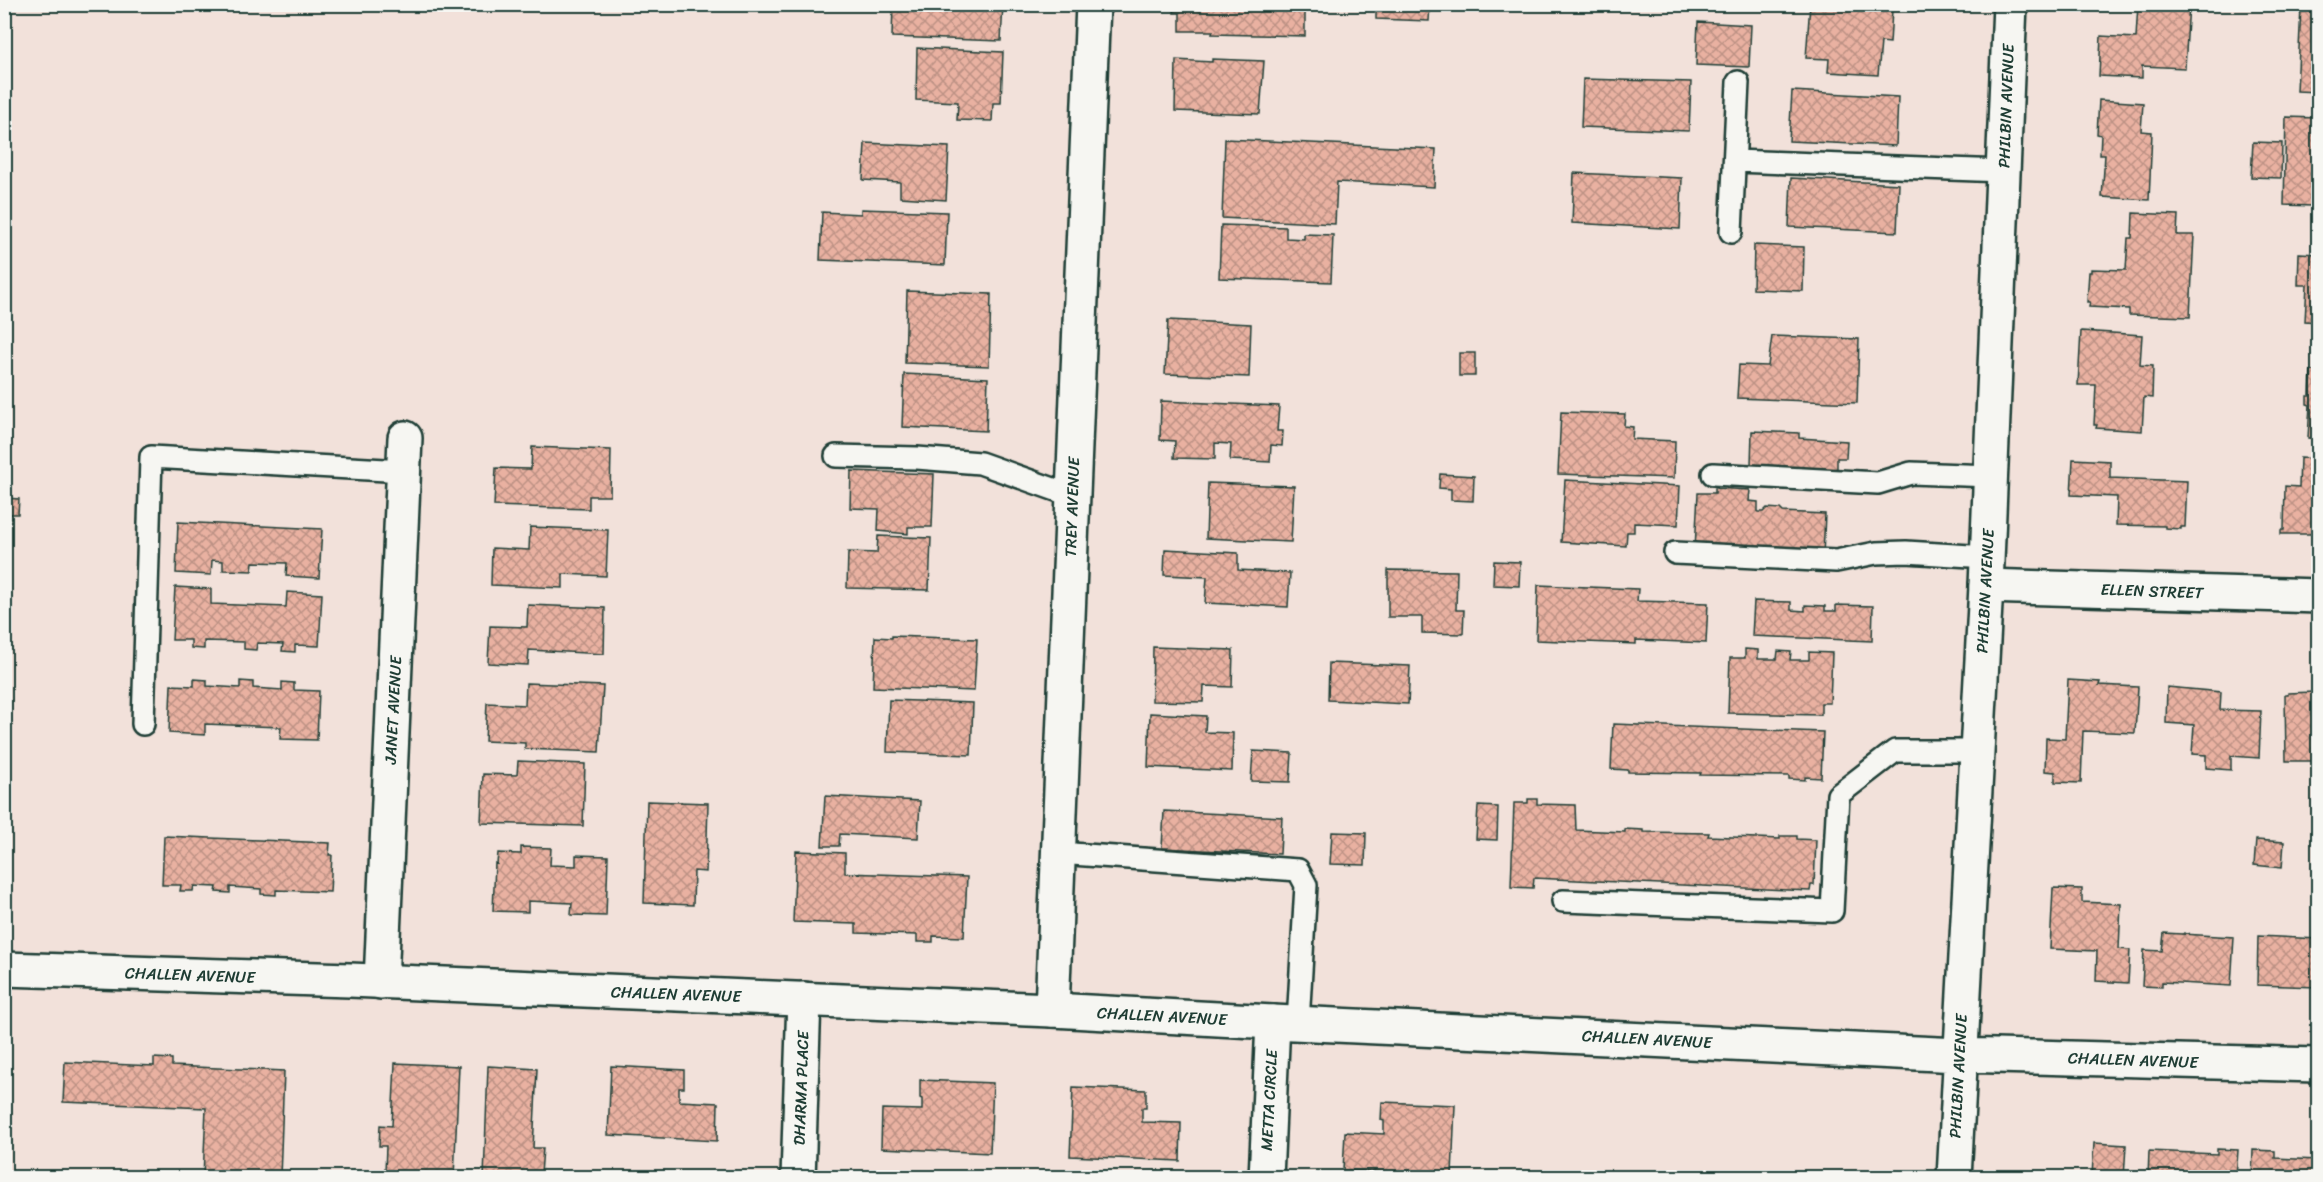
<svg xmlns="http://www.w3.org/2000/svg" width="2323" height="1182" viewBox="0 0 2323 1182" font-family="Sriracha,sans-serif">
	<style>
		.building { fill: url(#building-cross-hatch); stroke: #1f3d34; stroke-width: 1.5 }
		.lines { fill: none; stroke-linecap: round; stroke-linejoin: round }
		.lane-casing { stroke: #1f3d34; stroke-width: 26 }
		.street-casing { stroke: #1f3d34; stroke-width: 38 }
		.secondary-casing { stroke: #1f3d34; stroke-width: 38 }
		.lane { stroke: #f6f6f2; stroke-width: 21 }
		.street { stroke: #f6f6f2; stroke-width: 33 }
		.secondary { stroke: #f6f6f2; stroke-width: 33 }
		.labels { text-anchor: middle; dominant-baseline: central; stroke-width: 6; stroke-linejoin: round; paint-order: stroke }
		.street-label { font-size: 16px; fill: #1f3d34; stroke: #f6f6f2 }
	</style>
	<defs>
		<pattern id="building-cross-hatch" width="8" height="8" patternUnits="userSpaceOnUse" patternTransform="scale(1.5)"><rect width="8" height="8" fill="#e9b1a1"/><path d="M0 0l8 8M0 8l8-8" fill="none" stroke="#bc9184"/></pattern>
	</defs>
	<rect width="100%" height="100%" fill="#f2e1da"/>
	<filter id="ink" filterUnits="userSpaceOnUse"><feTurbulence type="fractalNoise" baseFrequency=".0167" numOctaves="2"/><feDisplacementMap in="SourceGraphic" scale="12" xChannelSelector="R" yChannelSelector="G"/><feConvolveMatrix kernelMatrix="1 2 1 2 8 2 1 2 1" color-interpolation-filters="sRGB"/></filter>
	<g filter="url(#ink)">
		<path class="building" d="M893,4H1003L1001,41L892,37Z
			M1175,4H1305V36L1212,34L1213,31H1180V13H1174Z
			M1376,4H1430L1429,21L1376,19Z
			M1810,4L1892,10L1890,43L1881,42L1878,75L1828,72L1829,59L1806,58Z
			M2138,4H2189L2185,68L2142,66V78L2099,76L2101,36L2136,38Z
			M2301,7L2318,8V92L2297,91Z
			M1698,22L1751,25L1749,67L1696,65Z
			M917,48L1003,52L1001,103H993L992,121L957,120L958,102L916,100Z
			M1212,59L1264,61L1260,114L1175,111L1176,60L1212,62Z
			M1583,79L1691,82L1689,131L1581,127Z
			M1792,91L1898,97L1896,146L1789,141Z
			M2099,100L2143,103L2141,131L2152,132L2149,200L2102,197L2105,155H2100L2101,135L2097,134Z
			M2286,117L2318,118V194L2312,193V206L2284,205Z
			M1225,139L1436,149L1434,187L1337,182L1335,224L1222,218Z
			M2253,142L2282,143L2281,178L2251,177Z
			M865,143L949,147L946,200L900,197V182L863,180Z
			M1574,173L1682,178L1680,229L1572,223Z
			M1791,178L1899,184L1897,232L1789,227Z
			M861,209L947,212L945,265L820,260L822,212L861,214Z
			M2133,213L2178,215L2177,235H2194L2190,317L2129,315V309L2089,307L2090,302H2087L2089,272H2091V269L2126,270L2128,238H2132Z
			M1221,225L1286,227V238L1304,239V234L1333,235L1331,282L1219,278Z
			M1754,245L1804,247L1803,291L1753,289Z
			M2299,253L2318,254V322L2305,321L2307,285H2298Z
			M907,291L991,294L989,366L905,363Z
			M1168,320L1251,324L1249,377L1165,374Z
			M2081,331L2142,335L2140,365L2153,366L2152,398L2144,397L2142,431L2096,428L2097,425H2094L2096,385H2078Z
			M1772,336L1859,339L1857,403L1737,398L1739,365L1768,366Z
			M1459,353H1475V376H1459Z
			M2311,371H2318V439L2308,438L2310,405L2307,404V396H2310Z
			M904,374L988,378L986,431L902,427Z
			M1161,401L1279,406L1277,431H1283L1282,446L1271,445L1270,462L1230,460L1231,444L1215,443V459L1174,458L1175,441L1160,440Z
			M1561,412L1625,414L1624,426L1633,427L1632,439L1675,441L1674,478L1558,474Z
			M1752,431L1799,433V438L1847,441L1846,458H1837V469L1751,465Z
			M532,447L611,450L610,496H589V509L494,506L496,468L531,469Z
			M2300,458L2318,459V534H2281V530H2284L2285,486L2299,487Z
			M2073,459L2110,461V478L2187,481L2185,527H2181V529L2165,528V526L2116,525L2117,497L2071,495Z
			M851,471L934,474L932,527H908V534L878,531L879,509L850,508Z
			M1440,474L1474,476L1473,501L1451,500V489L1439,488Z
			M1565,480L1680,486L1678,525L1634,523V532H1627L1626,546L1561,542Z
			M1208,483L1294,486L1291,542L1206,538Z
			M1715,488L1750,490L1749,501L1758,502V512H1763L1767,508L1780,509L1783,512L1825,514L1823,555L1695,549L1698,493H1715Z
			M4,498L19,499L18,514H10V523H7L6,558Z
			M178,522L322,529L319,578L286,576L287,563L253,562L252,571L223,570V561L212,560L211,575L176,573Z
			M530,527L608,530L606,576L563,574V588L491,585L492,548L529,550Z
			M878,536L931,538L929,590L847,588L848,552L877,553Z
			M1165,549L1238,553V570L1290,573L1288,607L1205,603L1207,577L1164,575Z
			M1494,561L1520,562L1519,586L1493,585Z
			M1388,570L1457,571L1456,610H1464L1463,634L1422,633V617H1388Z
			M1538,585L1638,589L1637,601L1708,603L1706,643L1636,640V644L1536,640Z
			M175,587L211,589V604L286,607L287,592L322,594L319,646L295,645V652L282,651L283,644L257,643L256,650L244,649V642L204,641V649L191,648V640H172Z
			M1754,601L1791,602V610L1805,611V605L1825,606V611H1836V605L1873,606L1872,641L1752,636Z
			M528,605L605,608L604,654L529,650L528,665L488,663L490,626L527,627Z
			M892,636L977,639L974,691L873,687L875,637L892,638Z
			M1153,647L1233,650L1232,687L1204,686L1203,702L1152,701Z
			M1745,649L1758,650V659H1777L1778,651L1791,652L1790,660H1809V652L1832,653L1830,703H1821V715L1728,713L1730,658H1745Z
			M1329,663L1410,666L1408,704L1328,700Z
			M194,679L207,680V686L240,688V681L253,682V688L282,690V682L294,683V690L319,691L317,740L280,739L281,727L205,724V735L169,733L171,685L194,686Z
			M2068,680L2100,682L2099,685L2138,687L2135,733L2083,731L2081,783L2055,782V772L2045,771L2046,738L2065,739Z
			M526,683L603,686L599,752L525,749V743L485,741L487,703L525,705Z
			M2167,687L2221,692L2220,710L2261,711L2259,758L2231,756V770L2206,768V755L2192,754L2194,725L2166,723Z
			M2314,692L2316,694V710H2318V761H2286L2285,695H2288V693Z
			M889,700L973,703L971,755L887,752Z
			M1150,713L1206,716L1205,732L1233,733L1232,771L1148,767Z
			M1613,724L1823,732L1821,778L1805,777V780L1789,779V776L1700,775L1701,773L1628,772V770L1611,769Z
			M1253,751L1292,753L1290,782L1251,781Z
			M518,761L585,764L583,826L481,823L483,774L517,775Z
			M825,796L920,801L918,838L840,834L839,846H822Z
			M1528,799H1537V804L1575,805L1576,830L1625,832V829L1643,830V832L1709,833L1708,836L1780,839V836H1797V839L1816,840L1814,885H1811L1810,891L1534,878L1533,888L1511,887L1514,803H1528Z
			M647,801L708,803L706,872L694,871L693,905L644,903Z
			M1478,806L1498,807L1497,840L1476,839Z
			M1164,811L1282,817L1280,854L1162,848Z
			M1332,832L1366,833L1365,865L1330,864Z
			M164,836L330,843L329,855H332L330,892L276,890V895L261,894V889L230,887V893L216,892L217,887L194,886L193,891H180L181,885H162Z
			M2256,840L2284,842L2282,868L2254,865Z
			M521,847L551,848L550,865L576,866V855L608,856L606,916L571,915L572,903L528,901V912L493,911L495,863L497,864L498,853L521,854Z
			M796,851L845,853V873L967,877L964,937L933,936V942H917V935L856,933V924L793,922Z
			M2053,888L2082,889V902L2121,904L2119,949L2130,950L2128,983L2096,981L2097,951L2050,949Z
			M2164,933L2234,937L2231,986L2162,982V987L2142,986L2144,950L2162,951Z
			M2258,936L2318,939V987L2257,985Z
			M154,1058L172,1059V1066L284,1071L280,1178H203L206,1108L63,1102L65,1062L154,1066Z
			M395,1063L459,1066L454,1178H378L379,1172H385L386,1146H379L380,1125L392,1126Z
			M488,1066L537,1069L533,1148H543L541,1174H532V1178H484Z
			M611,1066L684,1070V1088H679V1101L718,1103L717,1141L608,1135Z
			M920,1080L993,1083L990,1153L881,1148L882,1109L922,1110V1099L920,1098Z
			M1073,1087L1146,1090V1108H1142V1122L1181,1123L1180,1161L1070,1156Z
			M1382,1102L1455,1105L1452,1175L1343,1170L1345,1132L1384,1134V1121L1381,1120Z
			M2094,1143L2126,1145L2124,1178H2043V1173L2092,1176Z
			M2217,1149L2238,1150L2236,1178H2148L2149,1151L2217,1154Z
			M2253,1150L2275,1151V1158L2318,1160V1178H2252Z"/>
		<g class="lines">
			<g class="lane-casing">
				<path id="lane" d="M1735,161L2003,171
					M1731,232L1738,82
					M836,456L917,458L980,463L1073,496
					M1713,474L1878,483L1911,473L1991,476
					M1675,553L1836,561L1876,553L1906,552L1987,557
					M143,724L151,457L404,471
					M1058,853L1298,870L1306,885L1298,1023
					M1563,901L1832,911L1838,795L1895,751H1976"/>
			</g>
			<g class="street-casing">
				<path id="street" d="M1986,586L2318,596
					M381,982L405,438
					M1052,1010L1093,4
					M798,1178L804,999
					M1266,1178L1273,1022"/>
			</g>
			<g class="secondary-casing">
				<path id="secondary" d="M4,969L350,980L1052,1010L1273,1022L1959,1055L2318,1065
					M1954,1178L1986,586L2010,4"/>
			</g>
			<use href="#lane" class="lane"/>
			<use href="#street" class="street"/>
			<use href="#secondary" class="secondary"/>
		</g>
	</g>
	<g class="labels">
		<g class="street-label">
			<text transform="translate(2006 106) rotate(-88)">PHILBIN AVENUE</text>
			<text transform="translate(1072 507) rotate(-88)">TREY AVENUE</text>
			<text transform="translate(1985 591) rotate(-87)">PHILBIN AVENUE</text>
			<text transform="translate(2152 591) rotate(2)">ELLEN STREET</text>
			<text transform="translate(393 710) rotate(-87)">JANET AVENUE</text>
			<text transform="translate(190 975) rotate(2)">CHALLEN AVENUE</text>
			<text transform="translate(676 994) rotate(2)">CHALLEN AVENUE</text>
			<text transform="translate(1162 1016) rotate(3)">CHALLEN AVENUE</text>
			<text transform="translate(1647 1039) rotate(3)">CHALLEN AVENUE</text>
			<text transform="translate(2133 1060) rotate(2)">CHALLEN AVENUE</text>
			<text transform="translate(1958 1076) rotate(-87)">PHILBIN AVENUE</text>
			<text transform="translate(801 1088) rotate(-88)">DHARMA PLACE</text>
			<text transform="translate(1269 1100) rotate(-87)">METTA CIRCLE</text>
		</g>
	</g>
	<rect width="2323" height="1182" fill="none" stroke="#f6f6f2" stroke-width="24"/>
	<rect x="12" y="12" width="2299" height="1158" fill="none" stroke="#1f3d34" stroke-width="2" filter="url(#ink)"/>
</svg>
